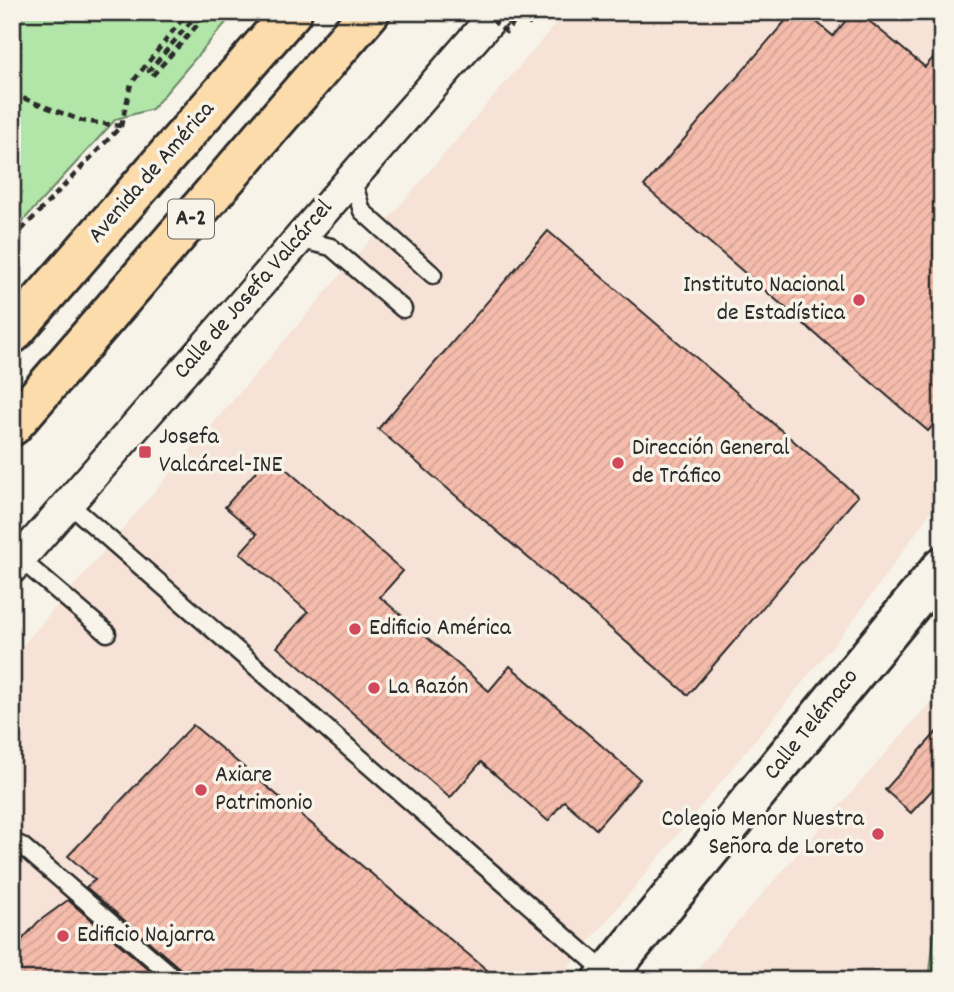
<svg xmlns="http://www.w3.org/2000/svg" width="954" height="992" viewBox="0 0 954 992" font-family="Dekko,sans-serif">
	<style>
		.built { fill: #f6e2d6 }
		.grass { fill: #b1e6a8; stroke: #6e886a; stroke-width: 2 }
		.building { fill: url(#building-hatch); stroke: #2b2b2b; stroke-width: 2 }
		.lines { fill: none; stroke-linecap: round; stroke-linejoin: round }
		.lane-casing { stroke: #2b2b2b; stroke-width: 21 }
		.street-casing { stroke: #2b2b2b; stroke-width: 35 }
		.secondary-casing { stroke: #2b2b2b; stroke-width: 44 }
		.highway-casing { stroke: #2b2b2b; stroke-width: 44 }
		.path { stroke: #2b2b2b; stroke-width: 4.5; stroke-dasharray: 7 5; stroke-linecap: butt }
		.lane { stroke: #f7f3e8; stroke-width: 16 }
		.street { stroke: #f7f3e8; stroke-width: 30 }
		.secondary { stroke: #f7f3e8; stroke-width: 38 }
		.highway { stroke: #fddcac; stroke-width: 38 }
		.path-bridge { stroke: #2b2b2b; stroke-width: 4.5; stroke-dasharray: 7 5; stroke-linecap: butt }
		.poi-dot { fill: #d1495b; stroke: #f7f3e8; stroke-width: 2.5 }
		.labels { text-anchor: middle; dominant-baseline: central; stroke-width: 7; stroke-linejoin: round; paint-order: stroke }
		.shield { fill: #f7f3e8; stroke: #686764; stroke-width: 2 }
		.shield-label { font-size: 23px; font-weight: bold; fill: #2b2b2b }
		.street-label { font-size: 24px; fill: #2b2b2b; stroke: #f7f3e8 }
		.poi-label { font-size: 24px; fill: #2b2b2b; stroke: #f7f3e8; text-anchor: start }
	</style>
	<defs>
		<pattern id="building-hatch" width="6" height="6" patternUnits="userSpaceOnUse" patternTransform="scale(1.75)"><rect width="6" height="6" fill="#f5bcac"/><path d="M-1 1l2-2M0 6l6-6M5 7l2-2" fill="none" stroke="#d2a294"/></pattern>
	</defs>
	<rect width="100%" height="100%" fill="#f7f3e8"/>
	<filter id="ink" filterUnits="userSpaceOnUse"><feTurbulence type="fractalNoise" baseFrequency=".0143" numOctaves="2"/><feDisplacementMap in="SourceGraphic" scale="14" xChannelSelector="R" yChannelSelector="G"/><feConvolveMatrix kernelMatrix="1 2 1 2 8 2 1 2 1" color-interpolation-filters="sRGB"/></filter>
	<g filter="url(#ink)">
		<path class="built" d="M566,12H942V496L853,621L558,980H12V658Z
			M942,689V980H687Z"/>
		<path class="grass" d="M12,12H235L152,109L116,119L20,224L12,221Z
			M942,909V980H929L934,936Z"/>
		<path class="building" d="M793,12H805L833,36L853,12H858L925,67L942,48V415L928,431L644,186Z
			M548,231L858,496L688,695L378,429Z
			M270,455L403,571L380,597L489,691L510,666L640,779L596,829L564,801L548,821L481,762L450,798L277,647L308,612L240,553L257,534L225,507Z
			M193,725L499,980H187L184,972L86,887L95,880L68,856Z
			M942,726V779L911,813L885,790Z
			M68,900L161,980H12V951L38,922Z"/>
		<g class="lines">
			<g class="lane-casing">
				<path id="lane" d="M352,178L362,211L433,275
					M298,239L331,247L403,309
					M68,503L608,974
					M20,559L107,633
					M12,842L22,846L177,980"/>
			</g>
			<g class="street-casing">
				<path id="street" d="M12,568L497,12"/>
			</g>
			<g class="secondary-casing">
				<path id="secondary" d="M603,980L942,567"/>
			</g>
			<g class="highway-casing">
				<path id="highway" d="M12,334L292,12
					M12,426L370,12"/>
			</g>
			<path class="path" d="M199,12L149,71L152,76L209,12
				M528,25L539,12
				M12,94L83,121L121,126
				M18,96L20,12
				M13,239L121,126L131,84L188,12"/>
			<use href="#lane" class="lane"/>
			<use href="#street" class="street"/>
			<use href="#secondary" class="secondary"/>
			<use href="#highway" class="highway"/>
			<path class="path-bridge" d="M483,12L506,32L523,12"/>
		</g>
	</g>
	<g class="poi-dot">
		<circle cx="859" cy="300" r="7"/>
		<rect x="138" y="445" width="14" height="14" rx="3.5"/>
		<circle cx="618" cy="463" r="7"/>
		<circle cx="355" cy="629" r="7"/>
		<circle cx="374" cy="688" r="7"/>
		<circle cx="201" cy="790" r="7"/>
		<circle cx="878" cy="834" r="7"/>
		<circle cx="63" cy="936" r="7"/>
	</g>
	<g class="labels">
		<rect class="shield" x="168" y="199.5" width="46" height="39" rx="5"/>
		<g class="shield-label">
			<text x="191" y="219">A-2</text>
		</g>
		<g class="street-label">
			<text transform="translate(152 173) rotate(-49)">Avenida de América</text>
			<text transform="translate(254 290) rotate(-49)">Calle de Josefa Valcárcel</text>
			<text transform="translate(812 725) rotate(-51)">Calle Telémaco</text>
		</g>
		<g class="poi-label">
			<text x="845" y="286" text-anchor="end">Instituto Nacional<tspan x="845" dy="28">de Estadística</tspan></text>
			<text x="159" y="438">Josefa<tspan x="159" dy="28">Valcárcel-INE</tspan></text>
			<text x="632" y="449">Dirección General<tspan x="632" dy="28">de Tráfico</tspan></text>
			<text x="369" y="629">Edificio América</text>
			<text x="388" y="688">La Razón</text>
			<text x="215" y="776">Axiare<tspan x="215" dy="28">Patrimonio</tspan></text>
			<text x="864" y="820" text-anchor="end">Colegio Menor Nuestra<tspan x="864" dy="28">Señora de Loreto</tspan></text>
			<text x="77" y="936">Edificio Najarra</text>
		</g>
	</g>
	<rect width="954" height="992" fill="none" stroke="#f7f3e8" stroke-width="42"/>
	<rect x="21" y="21" width="912" height="950" fill="none" stroke="#2b2b2b" stroke-width="2.5" filter="url(#ink)"/>
</svg>
